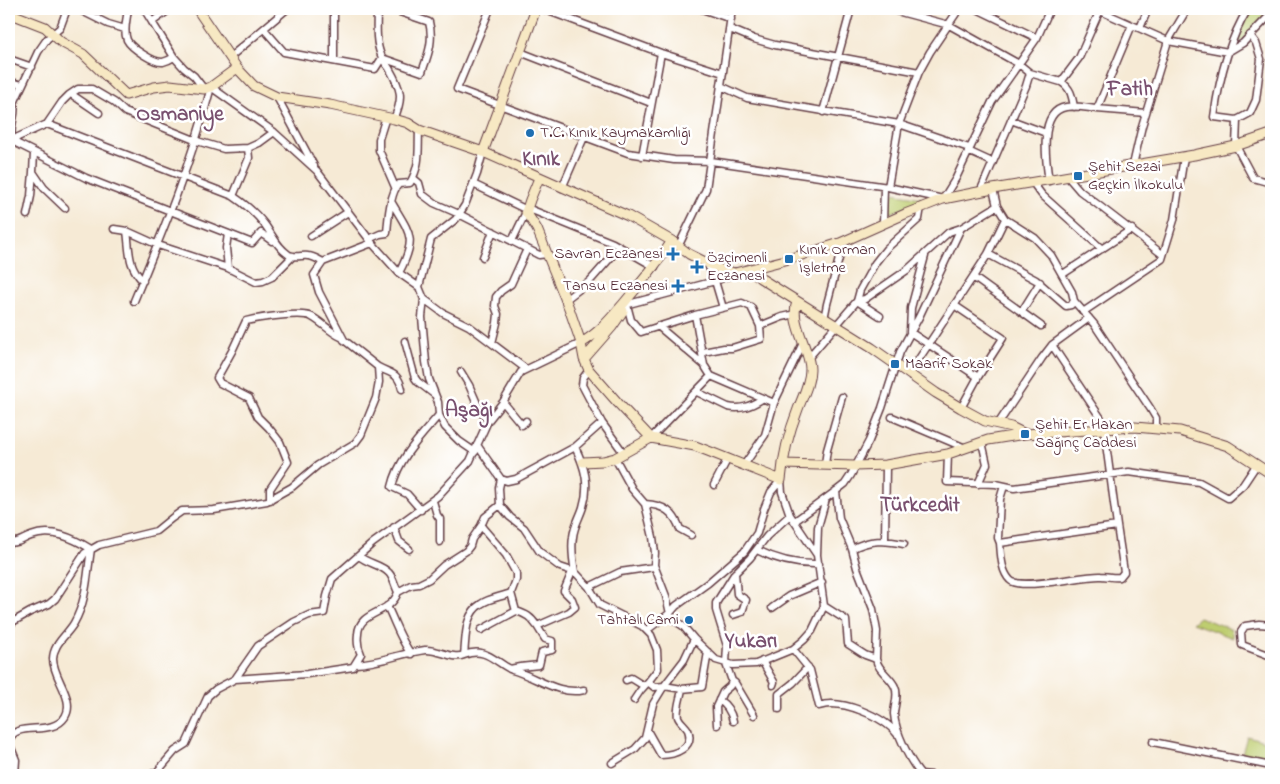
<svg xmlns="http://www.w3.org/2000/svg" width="1280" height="784" viewBox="0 0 1280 784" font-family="'Indie Flower',sans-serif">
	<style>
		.green { fill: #becd70; stroke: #84764e }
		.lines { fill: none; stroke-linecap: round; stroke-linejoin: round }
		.street-casing { stroke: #643d44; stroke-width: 9 }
		.secondary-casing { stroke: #643d44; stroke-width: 11 }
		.street { stroke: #fff; stroke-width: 6 }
		.secondary { stroke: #f7e8c3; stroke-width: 9 }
		.poi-dot { fill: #1f6fb2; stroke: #fff; stroke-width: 2 }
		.labels { text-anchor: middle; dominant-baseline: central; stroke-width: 5; stroke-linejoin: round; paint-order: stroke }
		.poi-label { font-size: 16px; fill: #4a1f2b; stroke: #fff; text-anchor: start }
		.district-label { font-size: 21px; font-weight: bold; fill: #79506f; stroke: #fff }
	</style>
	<rect width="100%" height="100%" fill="#fff"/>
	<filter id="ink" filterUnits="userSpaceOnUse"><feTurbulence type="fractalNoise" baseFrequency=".02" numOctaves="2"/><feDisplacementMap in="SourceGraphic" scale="10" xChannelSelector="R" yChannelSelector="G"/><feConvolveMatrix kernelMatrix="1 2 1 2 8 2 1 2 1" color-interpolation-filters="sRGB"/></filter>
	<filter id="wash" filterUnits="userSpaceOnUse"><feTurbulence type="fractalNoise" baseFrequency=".0096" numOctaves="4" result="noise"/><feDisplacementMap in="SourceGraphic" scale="20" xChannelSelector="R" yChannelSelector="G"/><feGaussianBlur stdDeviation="1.12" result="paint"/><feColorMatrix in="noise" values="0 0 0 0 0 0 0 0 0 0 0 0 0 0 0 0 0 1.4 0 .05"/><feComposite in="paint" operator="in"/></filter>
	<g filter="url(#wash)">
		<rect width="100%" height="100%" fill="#f6ead5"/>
		<path class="green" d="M1251,9H1271V12L1242,41L1234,45L1233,43Z
			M888,192L921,198V202L888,214Z
			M1199,617L1231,629L1233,638L1192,623Z
			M1247,736L1271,743V763L1266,762V759L1242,754Z"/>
	</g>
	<g filter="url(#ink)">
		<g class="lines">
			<g class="street-casing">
				<path id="street" d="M67,9L60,28L47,39L38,52L14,103C17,115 9,125 12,141L86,178L252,243L261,233L272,241L274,240
					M78,9L108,24L125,29
					M128,9C127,19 123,30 127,40C131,48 154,63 163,62C167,61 171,59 174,57
					M144,9L152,22
					M170,9L152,22L174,57L184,68L194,76L204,89
					M377,9C377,23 375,41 381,55C382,60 386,64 389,68C401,89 404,97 394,119
					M490,9L457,89L628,153L674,160L711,161L888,187L943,199L956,178L992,102L1037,38L1050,9
					M543,9L661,53L723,73
					M702,9L731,19
					M889,9L949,25L1019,64L1030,73L1026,86L980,192
					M977,9L1037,38
					M1096,9L1168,41L1228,52L1243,43L1271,14
					M1248,9C1228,41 1219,80 1214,117L1237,120L1236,146L1253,178L1271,183
					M1132,25L1097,109L1146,113
					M1140,28L1148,9
					M264,29L284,52L375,69L382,58L422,72C428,55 434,41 429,22L391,9
					M730,29L754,39L775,45L919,72
					M520,52L651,103
					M230,57L287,9
					M9,59L32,67
					M334,61V9
					M1030,73L1061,82L1079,58L1100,10
					M9,81L22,85
					M1061,82C1071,88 1072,96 1074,107
					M721,86L747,98L899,124L969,148
					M71,94L99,113
					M277,97L314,166
					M823,112L851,9
					M386,117L379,139V150L395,187
					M1011,120L1046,133
					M1237,120L1250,113L1256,100L1261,59L1256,43L1250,35
					M47,124L233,196C245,204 256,213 265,225C273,236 277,247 289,255C296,258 302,255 308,256C313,256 319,260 323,262
					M10,143L18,137L47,124L62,102L69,95L78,89H92L114,102L125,112L197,141L224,149L248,148L259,143L274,132
					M968,151L992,162
					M34,153L33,172L44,188L65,208
					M642,156L661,53
					M1133,165L1142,126L1168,41L1187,9
					M1068,177L1080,191L1162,254
					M413,178L419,183L422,194L434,203L459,214L539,255L547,254
					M1049,181C1046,162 1038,111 1066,107C1075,105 1087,108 1097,109
					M1033,183L1042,195L1102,249
					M473,184L527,210
					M888,187L899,124L919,72L930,52L959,9
					M562,188L585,135
					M233,196L249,158L248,148
					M392,203C411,235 417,238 399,273
					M527,208L613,243L655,267
					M27,215L31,196L33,172
					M883,224L884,187
					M114,229L127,231L158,245L228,268L256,282L263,281L272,277L293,256
					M127,231C130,251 127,265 143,281
					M311,236L348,212
					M369,239L380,234L387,233C388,220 390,192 399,184L410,183C421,164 418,151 419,130
					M512,241L526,212
					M678,247L706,189L732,9
					M988,254L1036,280L1066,306L1071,305L1074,301L1072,292L1051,255L1035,238L1005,219L997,206
					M925,256L911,308L910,332L978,377
					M483,257L493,231
					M707,263L715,281L723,308
					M228,268L226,248L228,234
					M1063,274L1132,229
					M973,277L1041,326
					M419,287L431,239L456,219L465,205L477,174L483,152
					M424,299L422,317L426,362L429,379L438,402L439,415L445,427L459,441L475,452
					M565,300L590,281L620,247
					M134,301C163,231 192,161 211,87L274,132L317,171L372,243L399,273L419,287L424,299L443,313L469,326L526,369
					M857,301L865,299L907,270L949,232L961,228L997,206L993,189
					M857,301L880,316
					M1074,301L1094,324L1150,408L1156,418V427
					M625,305L715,281L735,273
					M627,305L631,320L641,332L695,315L704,365
					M954,305L1003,338L978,377L961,408
					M1022,311L1040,282
					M1083,312L1162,259L1174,220L1184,157
					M695,315L742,303L751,307L760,326L761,339L732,348H724L703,352
					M824,319L827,304L841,251L840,243
					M658,326L704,365L711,376L774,403
					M760,326L782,317L796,314
					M405,341L415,378L418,382L435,395
					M492,343L497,323L498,314L495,306L496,297L501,291L511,284L527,249
					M1052,345L1102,420
					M809,357L857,301L860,290L875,263L886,249L919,219L921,207
					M378,367C391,374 398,372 402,389
					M589,370L583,378L582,385L602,423L623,452
					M461,372L469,385L479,408L488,421
					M909,374L988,254L1005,219
					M697,392L728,407C741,410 751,406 762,399
					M503,402L522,425L526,421
					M892,417L963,447
					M998,424L1042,358L1052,345L1089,318
					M651,438L711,376
					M477,445L501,479L507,481L516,479L575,447L602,423
					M948,454L947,482L996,484L1014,488L1129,472L1199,482L1228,498L1243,485L1257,464
					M615,458L632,489L645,504L653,537L655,553L654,565L666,596L671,618L683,626L694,639L716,660L733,665L756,664L793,649L804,640L812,631L824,606L817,555L790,515L782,492L781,480
					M825,464L827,450L842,397
					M744,465L765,435L774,403L803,343
					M501,479L499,488L500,505L510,517L524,528L540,552L560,567L575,572L589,587L600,605L642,626L651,635L657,650L658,669L648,682L654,687L664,686L682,689L702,687L708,652
					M978,484L987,464L982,442
					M714,485L728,458
					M1004,486L1000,499L998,538L1000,543L1117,526L1104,429
					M836,491L839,518L852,549L857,568L873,609L877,631L876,659
					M270,500V489L288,462L280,442L269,428L258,417L249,398L220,383L217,378L232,351L246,321C258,318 303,311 312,317C323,323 330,332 341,337
					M433,501L437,515L440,519V542
					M645,504C664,505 674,512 680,529L691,535
					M421,510L407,494L392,487C398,459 421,436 439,415
					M795,521L836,491L845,484L851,475L869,441L882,408L900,352L919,317L961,228
					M481,526L506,555L516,573V580L511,593L516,611C526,614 531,617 537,626L569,612L575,607L572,599L564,591L572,572
					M394,527L399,541L409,549
					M885,541L886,465
					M9,542C18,544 22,539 31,536C52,528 73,538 91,549C87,575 87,600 74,623C67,635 53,644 53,659C53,678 76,699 65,717C51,738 15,719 9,741
					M1000,543C1001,554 1001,571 1010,580C1020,591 1084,575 1101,576C1108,576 1113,578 1120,577L1124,572L1117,526
					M852,549C869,539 886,540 904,544
					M757,550C777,560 796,565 819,564
					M817,555L818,527L826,499
					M359,556C368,564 381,564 389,573C393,577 395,586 398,592
					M575,572C573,561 571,549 573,537C574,526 580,517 583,507C590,485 585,467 575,447
					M589,587L620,572L654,567
					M511,593C501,597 489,598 481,604C464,614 466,639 464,655C485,647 493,660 510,669L520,667L539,665L542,652L552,650V641L545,639L537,626
					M387,606C395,622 400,639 411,654
					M824,606L846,620L848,644L865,655L876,659C878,671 891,677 895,687C899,695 894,706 894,714C895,731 910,762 921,774L931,775
					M772,608L789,596L822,582
					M733,615L742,612L746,600L737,594L735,573
					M9,624L30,612L49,604L55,599L85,553L99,545L156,531L172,518L182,511L214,510L267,501L292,487L318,465L355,443L361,435L376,398L379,382L378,367L344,340L319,292L314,275L323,262L372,243
					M1271,625L1259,624L1245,626L1241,632L1242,645L1271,656
					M481,630L516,611
					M647,630L670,613L676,606L708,583L744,552L757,533L764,509L771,492L781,480
					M793,649L810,670L819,706C841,698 884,717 897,734
					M762,661L774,682L773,685
					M355,664C379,663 402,653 425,650C439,649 452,660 464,655
					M512,670C535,676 559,696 584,690
					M235,679L307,674L353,667L361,654C358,648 357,641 358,634C359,610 391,615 398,592L411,585L419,584L429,579L444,565L466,551L470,546L472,539L481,526L485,517L500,505
					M626,680L631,678L644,686
					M732,681L735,683L754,715
					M634,700L640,691L648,682
					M719,700C727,705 731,712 733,721
					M779,709V694L793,683L808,667
					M717,725L716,707L723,692L730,686L732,681L726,664L727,646L716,610V603L735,573L750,558L767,536L790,515
					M648,732L661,755C674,755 695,748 688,730C685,725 680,722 678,717C676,709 681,697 682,689
					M1153,742L1271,766
					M9,743L16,760L15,775
					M612,763L635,749L645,738L653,704L664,686L684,660L694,639
					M150,775L157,772L175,751L186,744L208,696L216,689L235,679L258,646L294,622L309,615L324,613L327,596L332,579L373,543L438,496L470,461L488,421L503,402L521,372L581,343"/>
			</g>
			<g class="secondary-casing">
				<path id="secondary" d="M197,9L237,68L254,86L277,97L330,105L394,119L408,123L419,130L483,152L628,216L672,241L689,254L719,269L735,273L789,259L840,243L905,214L943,199L993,189L1194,155L1236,146L1271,134
					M9,13L45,27L61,42L83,54L126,95L154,87L170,85L204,89L211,87L237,68
					M483,152L536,9
					M539,178L530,200L526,212L537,229L569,308L581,343L584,359L589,370L618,403L651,438
					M752,269L760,278L872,348L936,393L961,408L985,421L1011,427L1025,434L1135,427L1180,431L1228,446L1271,474
					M581,343C599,333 611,318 624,303C642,282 656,265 672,241
					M584,359L612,327L623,311
					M651,438L695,446L708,451L781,480C783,455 789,432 798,409C803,396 810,383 810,369C810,349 789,322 797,302
					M583,462L603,461L615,458L651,438
					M783,464L855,466L886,465L948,454L988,440L1025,434"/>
			</g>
			<use href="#street" class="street"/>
			<use href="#secondary" class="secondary"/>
		</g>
	</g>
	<g class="poi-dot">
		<circle cx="530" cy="133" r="5"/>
		<rect x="1073" y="171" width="10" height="10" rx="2.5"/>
		<path d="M670.5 246.5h5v5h5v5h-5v5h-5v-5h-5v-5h5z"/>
		<rect x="784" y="254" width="10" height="10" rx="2.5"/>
		<path d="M694.5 259.5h5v5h5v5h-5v5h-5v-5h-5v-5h5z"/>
		<path d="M675.5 278.5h5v5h5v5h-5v5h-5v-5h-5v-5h5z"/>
		<rect x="890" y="359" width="10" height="10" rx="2.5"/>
		<rect x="1020" y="429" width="10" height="10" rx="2.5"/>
		<circle cx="689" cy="620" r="5"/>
	</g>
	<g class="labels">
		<g class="poi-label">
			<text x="540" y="133">T.C. Kınık Kaymakamlığı</text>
			<text x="1088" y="167">Şehit Sezai<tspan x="1088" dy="18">Geçkin İlkokulu</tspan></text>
			<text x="799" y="250">Kınık Orman<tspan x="799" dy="18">İşletme</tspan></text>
			<text x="663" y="254" text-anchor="end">Savran Eczanesi</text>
			<text x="707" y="258">Özçimenli<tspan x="707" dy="18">Eczanesi</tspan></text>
			<text x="668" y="286" text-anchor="end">Tansu Eczanesi</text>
			<text x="905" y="364">Maarif Sokak</text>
			<text x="1035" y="425">Şehit Er Hakan<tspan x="1035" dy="18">Sağınç Caddesi</tspan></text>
			<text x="679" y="620" text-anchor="end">Tahtalı Cami</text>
		</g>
		<g class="district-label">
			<text x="1130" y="90">Fatih</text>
			<text x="180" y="115">Osmaniye</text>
			<text x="541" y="160">Kınık</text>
			<text x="469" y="411">Aşağı</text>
			<text x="920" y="506">Türkcedit</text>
			<text x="751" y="642">Yukarı</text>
		</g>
	</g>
	<rect width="1280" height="784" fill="none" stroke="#fff" stroke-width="30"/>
</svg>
